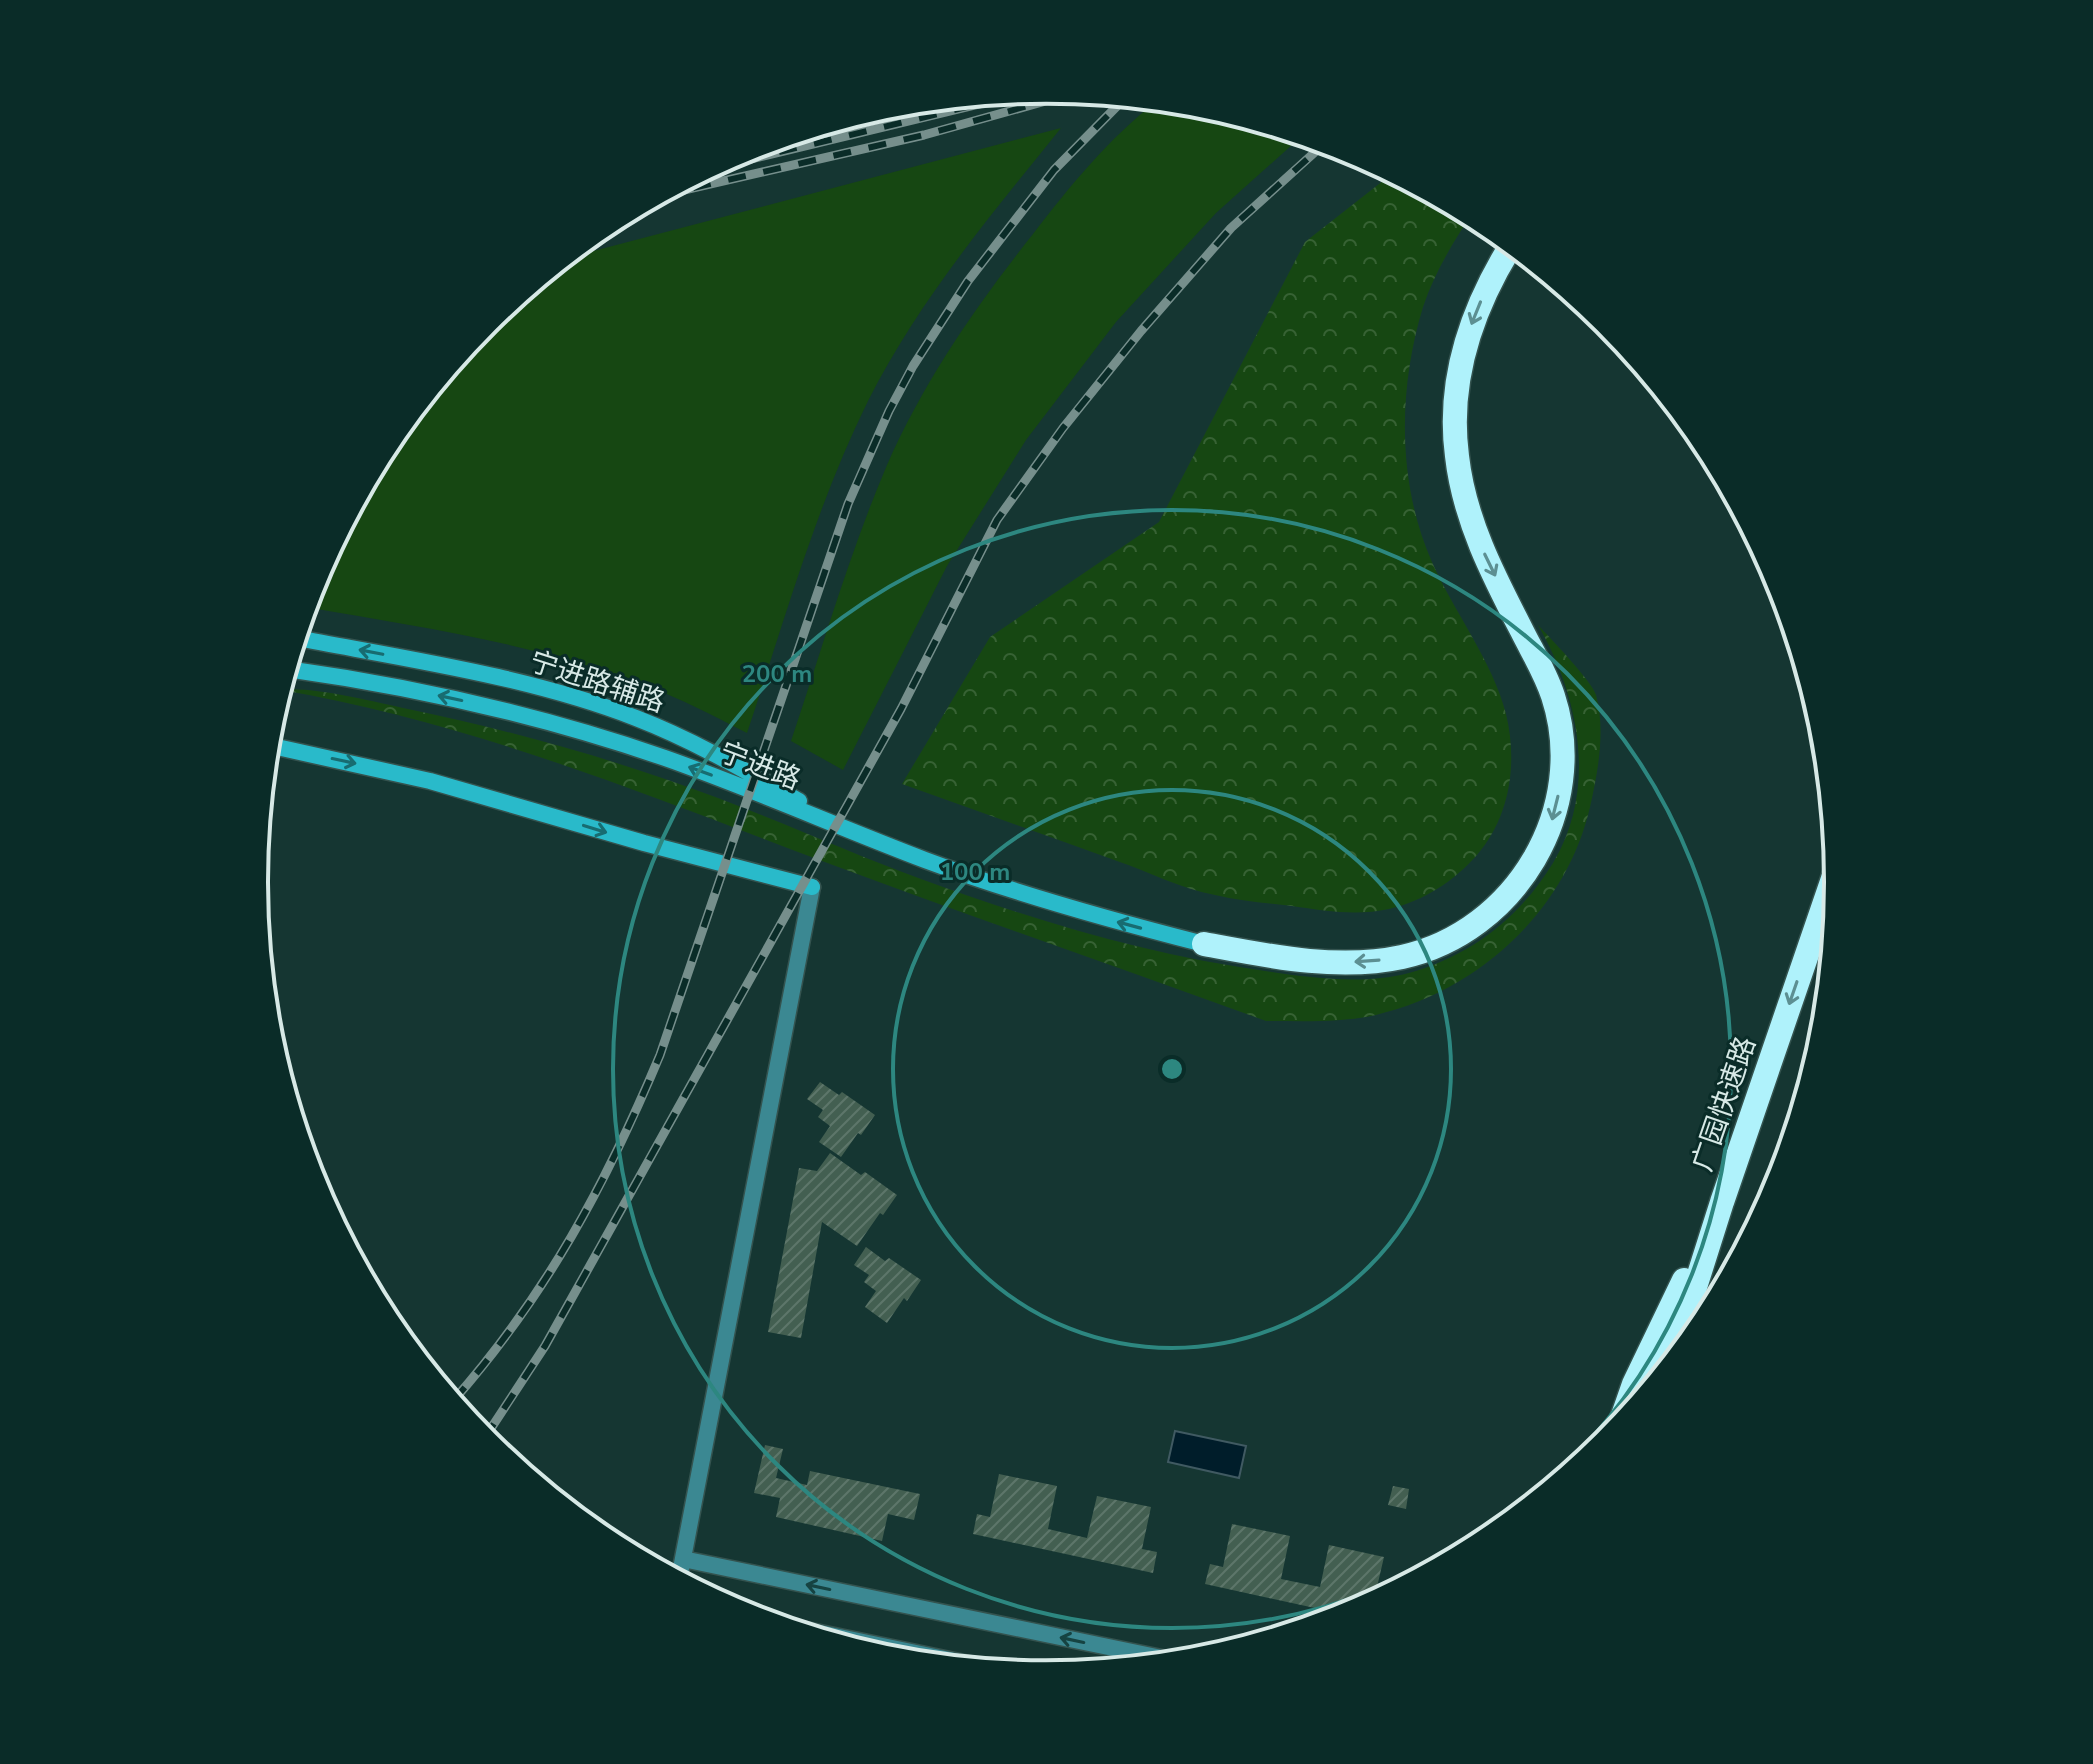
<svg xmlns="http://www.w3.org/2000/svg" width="2093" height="1764" viewBox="0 0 2093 1764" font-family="'Nunito Sans','Noto Sans SC',sans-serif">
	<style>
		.green { fill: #164712 }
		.forest { fill: url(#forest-crowns) }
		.water { fill: #001d2a; stroke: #405a62; stroke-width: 2 }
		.building { fill: url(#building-hatch) }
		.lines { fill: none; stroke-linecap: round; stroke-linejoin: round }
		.street-casing { stroke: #34534f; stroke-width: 19 }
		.secondary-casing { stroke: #34534f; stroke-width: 19 }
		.highway-casing { stroke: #34534f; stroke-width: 27 }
		.street { stroke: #3b8892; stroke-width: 16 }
		.secondary { stroke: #29baca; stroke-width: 16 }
		.highway { stroke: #aff2fb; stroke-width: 24 }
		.rail-casing { stroke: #768f8c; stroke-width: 9 }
		.rail { stroke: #0a2c28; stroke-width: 6; stroke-dasharray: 18; stroke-linecap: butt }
		.oneway { stroke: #5c8f92 }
		.oneway2 { stroke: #186c71 }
		.oneway3 { stroke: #164342 }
		.ring { fill: none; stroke: #2d8780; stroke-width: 4 }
		.labels { text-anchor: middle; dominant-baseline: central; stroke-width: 6; stroke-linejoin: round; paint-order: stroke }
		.street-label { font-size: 28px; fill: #d7e9e6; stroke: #0a2c28 }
		.rim { fill: none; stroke: #d7e9e6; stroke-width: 4 }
		.centre { fill: #2d8780; stroke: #0a2c28; stroke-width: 4 }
		.ring-label { font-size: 24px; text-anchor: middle; font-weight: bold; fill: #2d8780; stroke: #0a2c28; stroke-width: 6; stroke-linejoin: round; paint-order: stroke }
	</style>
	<defs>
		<pattern id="forest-crowns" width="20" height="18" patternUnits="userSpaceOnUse" patternTransform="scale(2)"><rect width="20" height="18" fill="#164712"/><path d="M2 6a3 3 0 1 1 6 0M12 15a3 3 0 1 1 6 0" fill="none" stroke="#376234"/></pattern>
		<pattern id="building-hatch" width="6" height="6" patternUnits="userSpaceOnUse" patternTransform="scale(2)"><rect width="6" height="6" fill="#435f51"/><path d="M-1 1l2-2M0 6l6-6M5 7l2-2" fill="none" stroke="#5d766a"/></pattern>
	</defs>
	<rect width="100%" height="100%" fill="#153632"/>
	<path class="green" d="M1157,101L1201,105L1302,136L1216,213L1116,322L1026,440L947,566L843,770L791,741C822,649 849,554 887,465C924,381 976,306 1033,234C1070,186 1109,138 1157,101Z
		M1061,128C991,215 919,300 868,401C816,506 784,622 747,733C714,716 681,699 647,686C539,644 420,627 306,607L315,578L388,442L487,322L563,259Z"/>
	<path class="forest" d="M1393,173L1471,215C1452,244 1434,274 1423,307C1398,389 1397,483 1432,562C1454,612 1493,662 1506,714C1518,763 1510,817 1477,855C1454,881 1424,901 1389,909C1357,916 1325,911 1292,906C1267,903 1240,901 1215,895C1182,889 1149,872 1117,861C1045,835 974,810 902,784L990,637L1159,522L1305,242Z
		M1538,625C1550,638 1592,681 1596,695C1605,727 1599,766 1592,798C1571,906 1482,990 1376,1015C1340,1023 1303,1021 1266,1021C1118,967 969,916 822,861C645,794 469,722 281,690C312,686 374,702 408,709C514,731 617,760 718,798C787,824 853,854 921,879C1033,920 1147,955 1265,971C1312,978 1362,985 1409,973C1471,956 1520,917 1553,863C1598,788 1579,696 1538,625Z"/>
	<path class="water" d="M1175,1431L1246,1446L1239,1478L1168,1462Z"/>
	<path class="building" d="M820,1082L839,1095L842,1092L875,1115L861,1135L858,1133L841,1157L819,1142L830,1126L818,1117L823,1110L807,1099Z
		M830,1153L861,1175L865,1172L897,1195L883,1215L880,1213L857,1246L822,1222L801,1338L768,1332L799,1168L817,1171Z
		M866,1247L885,1261L889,1258L921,1280L907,1301L904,1298L887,1323L865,1307L876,1291L864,1282L869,1275L854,1265Z
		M765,1445L783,1449L776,1478L807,1485L810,1471L920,1494L914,1520L888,1514L882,1541L776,1517L780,1498L754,1493Z
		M999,1474L1057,1486L1048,1529L1087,1538L1097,1496L1151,1507L1142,1549L1157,1552L1153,1573L973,1534L977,1514L990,1517Z
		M1393,1486L1409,1489L1406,1509L1388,1505Z
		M1232,1524L1290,1536L1281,1579L1320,1587L1329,1545L1384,1557L1374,1600L1347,1615L1205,1584L1210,1564L1223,1567Z"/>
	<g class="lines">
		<g class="street-casing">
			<path id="street" d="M683,1559L1176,1661
				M679,1579L812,887
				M777,1624L993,1669"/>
		</g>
		<g class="secondary-casing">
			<path id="secondary" d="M297,638C407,659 531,677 636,718C693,740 746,771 799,801
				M287,669C416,687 543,716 665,758C753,789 838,827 925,860C1016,894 1110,920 1204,944
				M268,745L430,781L644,843L812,887"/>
		</g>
		<g class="highway-casing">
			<path id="highway" d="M1204,944C1268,956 1338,971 1402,957C1516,932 1590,808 1553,696C1545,672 1533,653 1522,631C1493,575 1464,519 1457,456C1447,380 1472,308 1512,244
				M1671,1363L1722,1202L1837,867
				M1619,1427L1634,1384L1684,1280"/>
		</g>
		<use href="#street" class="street"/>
		<use href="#secondary" class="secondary"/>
		<use href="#highway" class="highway"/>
		<g class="rail-casing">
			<path id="rail" d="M709,169L1029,92
				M658,196L924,135L1074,93
				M453,1401C547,1294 605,1186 660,1055L848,504L889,411L913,366L968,281L1054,170L1125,98
				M484,1439L545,1346L901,709L997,520L1063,428L1141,331L1231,228L1325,143"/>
		</g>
		<use href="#rail" class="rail"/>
	</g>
	<defs><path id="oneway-shaft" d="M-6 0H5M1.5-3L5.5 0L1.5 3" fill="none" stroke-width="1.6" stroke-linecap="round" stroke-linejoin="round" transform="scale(2)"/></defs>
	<g class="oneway">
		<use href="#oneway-shaft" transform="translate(1476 313) rotate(112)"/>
		<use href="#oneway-shaft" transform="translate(1490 565) rotate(64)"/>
		<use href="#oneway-shaft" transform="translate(1555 808) rotate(104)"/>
		<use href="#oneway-shaft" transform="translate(1367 961) rotate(176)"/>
		<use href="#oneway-shaft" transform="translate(1793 993) rotate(109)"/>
	</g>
	<g class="oneway2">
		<use href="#oneway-shaft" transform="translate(371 652) rotate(-169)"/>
		<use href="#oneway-shaft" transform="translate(450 698) rotate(-168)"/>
		<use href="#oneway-shaft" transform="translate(344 761) rotate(12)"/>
		<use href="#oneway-shaft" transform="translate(700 771) rotate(-160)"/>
		<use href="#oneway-shaft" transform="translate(595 829) rotate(17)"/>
		<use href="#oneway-shaft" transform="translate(1129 925) rotate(-165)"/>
	</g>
	<g class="oneway3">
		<use href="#oneway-shaft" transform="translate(818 1587) rotate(-168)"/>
		<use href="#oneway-shaft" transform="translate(1072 1640) rotate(-168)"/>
	</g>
	<g class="ring">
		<circle cx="1172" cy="1069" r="279"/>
		<circle cx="1172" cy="1069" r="559"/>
	</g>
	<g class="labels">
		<g class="street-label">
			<text transform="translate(597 682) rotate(18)">宁进路辅路</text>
			<text transform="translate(760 766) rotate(21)">宁进路</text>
			<text transform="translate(1724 1104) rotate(-71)">广园快速路</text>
		</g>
	</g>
	<path d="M0 0H2093V1764H0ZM268 882a778 778 0 1 1 1556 0a778 778 0 1 1-1556 0Z" fill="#0a2c28" fill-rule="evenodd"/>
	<path class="rim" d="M268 882a778 778 0 1 1 1556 0a778 778 0 1 1-1556 0Z"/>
	<circle cx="1172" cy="1069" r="12" class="centre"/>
	<g class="ring-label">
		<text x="777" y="682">200 m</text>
		<text x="975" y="880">100 m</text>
	</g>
</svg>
